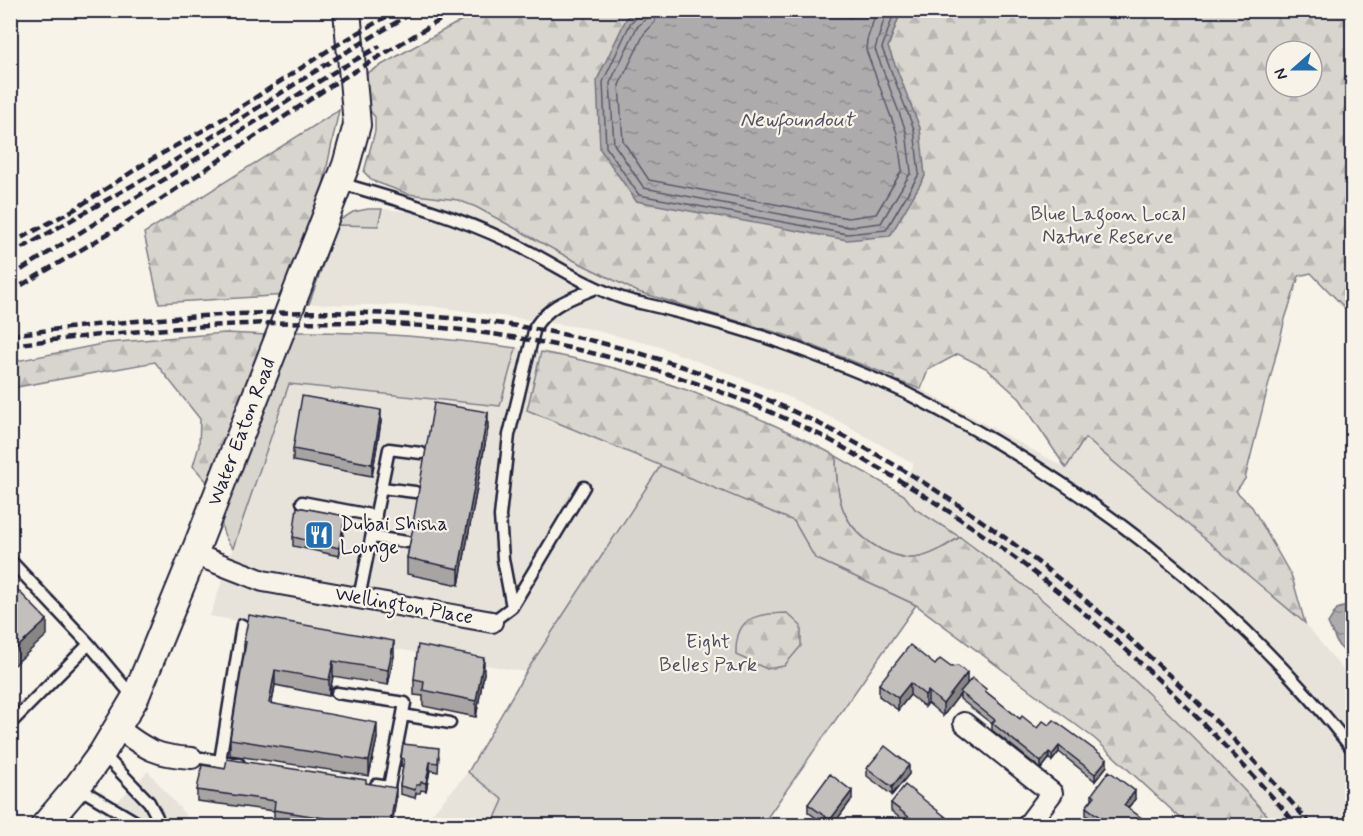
<svg xmlns="http://www.w3.org/2000/svg" width="1363" height="836" viewBox="0 0 1363 836" font-family="Mynerve,sans-serif">
	<style>
		.built { fill: #e7e3db }
		.green { fill: #d8d5cf; stroke: #7d7c85; stroke-width: 1.5 }
		.forest { fill: url(#forest-firs); stroke: #7d7c85; stroke-width: 1.5; fill-rule: evenodd }
		.water { fill: url(#water-ripples); stroke: #76747f; stroke-width: 1.5 }
		.lines { fill: none; stroke-linecap: round; stroke-linejoin: round }
		.shore { stroke: #5a5969; stroke-width: 1.5 }
		.service-casing { stroke: #22223b; stroke-width: 15 }
		.minor-casing { stroke: #22223b; stroke-width: 24 }
		.tertiary-casing { stroke: #22223b; stroke-width: 30 }
		.service { stroke: #f7f3e8; stroke-width: 10 }
		.minor { stroke: #f7f3e8; stroke-width: 20 }
		.tertiary { stroke: #f7f3e8; stroke-width: 26 }
		.rail { stroke: #22223b; stroke-width: 4.5; stroke-dasharray: 9 4.5; stroke-linecap: butt }
		.wall { fill: #a7a4a3; stroke: #22223b; stroke-width: 1.5 }
		.shaded-wall { fill: #888684; stroke: #22223b; stroke-width: 1.5 }
		.building { fill: #c2bfbd; stroke: #22223b; stroke-width: 1.5 }
		.labels { text-anchor: middle; dominant-baseline: central; stroke-width: 4.5; stroke-linejoin: round; paint-order: stroke }
		.park-label { font-size: 20px; fill: #504f60; stroke: #f7f3e8 }
		.street-label { font-size: 20px; fill: #22223b; stroke: #f7f3e8 }
		.poi-label { font-size: 20px; fill: #22223b; stroke: #f7f3e8; text-anchor: start }
		.water-label { font-size: 21px; font-style: italic; fill: #535263; stroke: #f7f3e8 }
	</style>
	<defs>
		<pattern id="forest-firs" width="22" height="20" patternUnits="userSpaceOnUse" patternTransform="scale(1.5)"><rect width="22" height="20" fill="#d8d5cf"/><path d="M5 1l3.5 6h-7zM16 11l3.5 6h-7z" fill="#b9b7b3"/></pattern>
		<pattern id="water-ripples" width="26" height="14" patternUnits="userSpaceOnUse" patternTransform="scale(1.5)"><rect width="26" height="14" fill="#aeabad"/><path d="M2 4q2-2 4 0t4 0M15 11q2-2 4 0t4 0" fill="none" stroke="#8d8b8e"/></pattern>
	</defs>
	<rect width="100%" height="100%" fill="#f7f3e8"/>
	<filter id="ink" filterUnits="userSpaceOnUse"><feTurbulence type="fractalNoise" baseFrequency=".0167" numOctaves="2"/><feDisplacementMap in="SourceGraphic" scale="12" xChannelSelector="R" yChannelSelector="G"/><feConvolveMatrix kernelMatrix="1 2 1 2 8 2 1 2 1" color-interpolation-filters="sRGB"/></filter>
	<g filter="url(#ink)">
		<path class="built" d="M408,194L458,200L476,207L571,259L638,292L785,335L894,377V380L921,389L1066,468L1084,438L1305,623L1352,681V825H1276L1225,769L1172,716L1099,648L961,537L915,509L904,495L898,491L914,464L848,426L786,396L715,368L657,346L585,328L430,306L309,304L337,225L377,226L382,209L405,211Z
			M516,348L541,352L527,410L661,465L526,672L210,616L289,384L500,406Z
			M148,771L189,819L238,825L93,826Z
			M468,772L503,800L492,825L421,826Z"/>
		<path class="green" d="M368,209H382L378,226L337,225L309,304H297L329,227L353,212Z
			M287,332C364,331 440,337 516,348L500,406L289,384L233,548C223,537 221,527 221,513Z
			M836,456L904,495L915,509L960,537C946,546 931,556 914,558C904,559 891,554 882,550C841,528 836,499 836,456Z
			M661,465L794,521L815,558L916,605L762,825H492L503,800L468,772L526,672Z"/>
		<path class="forest" d="M478,11H639L919,128L888,47L901,11H1352V321L1346,309L1311,273L1299,276L1285,319L1245,479L1236,491L1252,507L1292,577L1305,623L1085,438L1066,468L1020,399L986,368L958,354L928,370L921,389L894,380V377L785,335L638,292L571,259L476,207L458,200L408,194L373,181L364,172L375,131V117L364,103L360,77ZM1276,51H1312V87H1276Z
			M339,110L321,195L288,295L159,303L144,233Z
			M225,333L267,335L209,484L193,466L199,446L200,419L155,362L11,388V362L107,343Z
			M541,352C643,370 745,407 836,456C836,499 841,528 882,550C891,554 904,559 914,558C931,556 946,546 960,537C992,561 1024,584 1054,610C1134,676 1207,748 1276,825H1188L1095,739L916,605L815,558L794,521L527,410Z
			M787,613L801,626V646L784,666L767,669L736,655C735,617 754,614 787,613Z"/>
		<path class="water" d="M639,11H901L888,47L920,128L925,176L890,236L847,240L636,201L600,149L597,80L627,17Z
			M1352,604V659L1338,645L1328,623L1337,609Z"/>
		<g class="lines">
			<path class="shore" d="M641,10L639,16L631,22L603,82L606,147L639,195L847,234L886,230L919,174L914,129L882,48L895,10
				M648,10L647,18L637,27L610,83L614,144L644,188L848,227L881,223L911,172L906,131L875,49L887,10
				M657,10L655,22L644,34L619,85L623,141L649,180L848,218L876,214L902,170L897,133L866,50L867,40L877,10"/>
			<g class="service-casing">
				<path id="service" d="M340,183C398,200 453,215 508,241C548,259 583,286 625,299C638,303 652,305 665,309C709,320 753,332 796,348C833,362 871,376 906,393C1077,479 1234,597 1352,749
					M382,488L415,492
					M302,502L376,516
					M372,537L407,542
					M10,560L89,644L134,698
					M359,598L389,449L421,453
					M512,607L503,559L500,516L509,435L535,327C551,303 571,299 596,288
					M492,622L512,607L584,487
					M337,693L405,703L389,787L376,785
					M403,715L450,723
					M10,724L89,644
					M102,753L149,802L157,817L154,826
					M192,758H201L239,764
					M220,761L242,625
					M77,787L143,826"/>
			</g>
			<g class="minor-casing">
				<path id="minor" d="M194,554L263,581L492,622
					M964,723L1052,793L1027,826
					M118,728C146,750 157,756 192,758"/>
			</g>
			<g class="tertiary-casing">
				<path id="tertiary" d="M44,826L77,787L102,753L135,698L194,554L346,165L357,125L347,10"/>
			</g>
			<use href="#service" class="service"/>
			<use href="#minor" class="minor"/>
			<use href="#tertiary" class="tertiary"/>
			<path class="rail" d="M10,244L75,209L147,162L216,123L332,48L398,10
				M10,255L161,169L333,60L417,10
				M10,277L334,72L380,46
				M10,292L121,226L335,83L457,10
				M10,335C173,314 340,302 503,324C829,369 1103,582 1312,826
				M10,345C152,328 312,313 453,329C579,343 702,377 816,433C835,442 854,454 873,465C1036,557 1175,685 1298,826"/>
		</g>
		<path class="wall" d="M381,422L372,476L293,461V449Z
			M488,428L459,585L407,574V558L413,530V523Z
			M345,524L339,556L293,546V537Z
			M244,641L394,656L388,685L333,676L329,696L275,685L272,703L377,738L369,776L230,755V739L244,653Z
			M935,665L967,684L986,692L1020,719L1107,766L1095,781L1059,752L1052,761L1049,759L1041,769L992,730V724L960,699V694L943,716L928,703L925,707L910,695L898,710L879,696V684Z
			M484,673L476,717L423,706V696L414,695V679Z
			M439,756L438,772L430,770L426,791L421,790L420,793H416L415,798L400,794V786L403,767L401,766V758Z
			M867,768L909,774L892,795L867,776Z
			M225,769L366,783L396,799L392,825H302L274,821V811L197,801V790Z
			M1092,794L1135,799L1128,808L1150,825H1100L1086,815V807L1092,799Z
			M852,799L833,825H826L808,812V804Z
			M891,803L956,825H909L891,811Z"/>
		<path class="shaded-wall" d="M381,410V422L372,476V464Z
			M488,412V428L459,585V569Z
			M345,516V524L339,556V548Z
			M47,620V635L10,669V654Z
			M394,641V656L388,685V670Z
			M484,658V673L476,717V701Z
			M333,661V676L329,696V680Z
			M275,670V685L269,718V703Z
			M967,673V685L943,716V704Z
			M910,683V695L898,710V698Z
			M928,691V703L925,707V695Z
			M377,723V738L369,776V761Z
			M1059,746V752L1052,761V755Z
			M1049,752V759L1041,769V762Z
			M1107,759V766L1095,781V774Z
			M430,762V770L426,791V783Z
			M909,765V774L892,795V787Z
			M396,788V799L392,825H390Z
			M852,791V799L833,825H830V820Z
			M1135,791V799L1124,813V805Z"/>
		<path class="building" d="M302,396L381,410L372,464L293,449Z
			M434,403L488,412L459,569L407,558L412,532L414,528L413,523Z
			M297,507L345,516L339,548L293,537Z
			M10,582L47,620L10,654Z
			M249,615L394,641L388,670L333,661L329,680L275,670L269,703L377,723L369,761L230,739L246,642L244,641Z
			M418,645L484,658L476,701L423,690L424,681L414,679Z
			M910,645L935,665L940,659L951,667L958,666L967,673L943,704L928,691L925,695L910,683L898,698L879,684Z
			M972,678L986,689L985,691L1020,719L1022,716L1037,728L1043,721L1049,725L1054,720L1107,759L1095,774L1059,746L1052,755L1049,752L1041,762L992,723L995,720L960,692Z
			M403,744L439,748L438,763L430,762L426,783L421,782L420,785H416L415,790L400,786L404,759L401,758Z
			M885,746L909,765L892,787L867,768Z
			M227,759L366,780V783L396,788L390,825H368L274,810L275,801L197,790L202,765L225,769Z
			M1109,771L1135,791L1124,805L1150,824L1149,825H1111L1086,807L1095,796L1092,794Z
			M830,774L852,791L830,820L808,804Z
			M905,785L956,825H919L891,803Z"/>
	</g>
	<defs>
		<g id="restaurant-square" transform="scale(1.5)"><rect x="-9" y="-9" width="18" height="18" rx="4" fill="#1f6fb2" stroke="#f7f3e8"/><path d="M-5-6h1v4h1v-4h1v4h1v-4h1v5L-1.5 .5V6h-2V.5L-5-1ZM5-6V6H3V1.5H1.5Q1.5-4 5-6Z" fill="#fff"/></g>
	</defs>
	<g fill-rule="evenodd">
		<use href="#restaurant-square" x="319" y="535"/>
	</g>
	<g class="labels">
		<g class="park-label">
			<text x="1108" y="214">Blue Lagoon Local<tspan x="1108" dy="23">Nature Reserve</tspan></text>
			<text x="708" y="642">Eight<tspan x="708" dy="23">Belles Park</tspan></text>
		</g>
		<g class="street-label">
			<text transform="translate(242 432) rotate(-69)">Water Eaton Road</text>
			<text transform="translate(404 606) rotate(10)">Wellington Place</text>
		</g>
		<g class="poi-label">
			<text x="340" y="524">Dubai Shisha<tspan x="340" dy="23">Lounge</tspan></text>
		</g>
		<g class="water-label">
			<text x="797" y="120">Newfoundout</text>
		</g>
	</g>
	<rect width="1363" height="836" fill="none" stroke="#f7f3e8" stroke-width="36"/>
	<rect x="18" y="18" width="1327" height="800" fill="none" stroke="#22223b" stroke-width="2" filter="url(#ink)"/>
	<g transform="translate(1294 69) rotate(249)"><circle r="28" fill="#f7f3e8" stroke="#a29fa3" stroke-width="1.5"/>
	<path d="M0-4.5L10 22L0 15L-10 22Z" fill="#1f6fb2"/>
	<text y="-9" font-size="16" font-weight="bold" text-anchor="middle" fill="#22223b">N</text>
	</g>
</svg>
